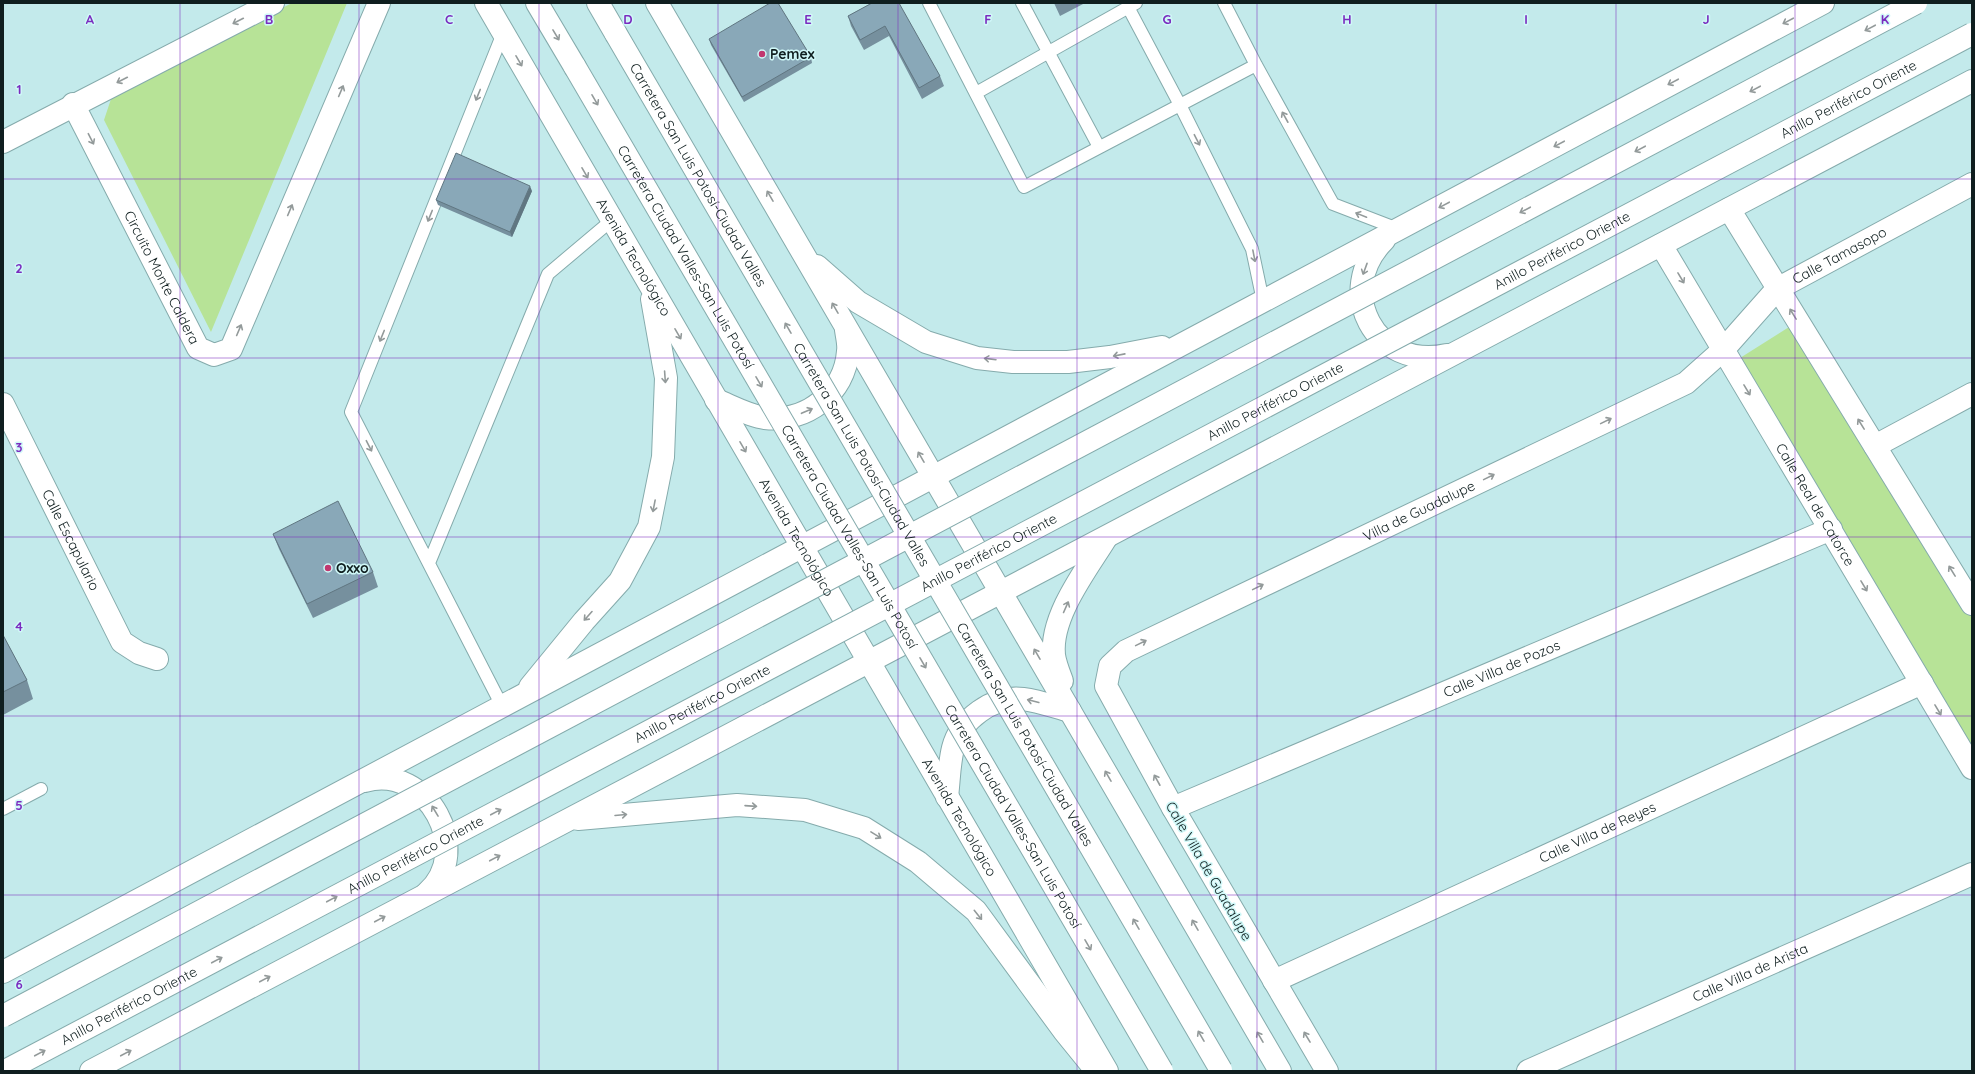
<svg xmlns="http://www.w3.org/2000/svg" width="1975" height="1074" viewBox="0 0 1975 1074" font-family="Quicksand,sans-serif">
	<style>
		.green { fill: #b7e397 }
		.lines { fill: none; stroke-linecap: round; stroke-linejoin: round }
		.lane-casing { stroke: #85abac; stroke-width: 14 }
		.street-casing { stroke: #85abac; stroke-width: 24 }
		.secondary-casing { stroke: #85abac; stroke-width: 24 }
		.primary-casing { stroke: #85abac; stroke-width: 24 }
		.lane { stroke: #fff; stroke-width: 12 }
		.street { stroke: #fff; stroke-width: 22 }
		.secondary { stroke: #fff; stroke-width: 22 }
		.primary { stroke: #fff; stroke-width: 22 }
		.primary-bridge-casing { stroke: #85abac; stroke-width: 24; stroke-linecap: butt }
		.highway-bridge-casing { stroke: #85abac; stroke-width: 24; stroke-linecap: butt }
		.primary-bridge { stroke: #fff; stroke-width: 22 }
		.highway-bridge { stroke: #fff; stroke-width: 22 }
		.wall { fill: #76909e }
		.shaded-wall { fill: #607681 }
		.building { fill: #89a8b8; stroke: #607681 }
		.oneway { stroke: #939a9a }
		.grid { fill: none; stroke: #7b2cbf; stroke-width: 1; stroke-opacity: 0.55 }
		.poi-dot { fill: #c1376f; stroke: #d0f8f8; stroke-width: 1.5 }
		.labels { text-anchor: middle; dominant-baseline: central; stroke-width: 3; stroke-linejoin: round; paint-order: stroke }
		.poi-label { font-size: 14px; font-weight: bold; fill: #0f1e1f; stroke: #d0f8f8; text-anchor: start }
		.street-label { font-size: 14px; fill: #0f1e1f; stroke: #d0f8f8 }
		.grid-label { font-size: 13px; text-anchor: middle; font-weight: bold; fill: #7b2cbf; stroke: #d0f8f8; stroke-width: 3; stroke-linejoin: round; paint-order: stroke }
	</style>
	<rect width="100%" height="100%" fill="#c3eaeb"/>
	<path class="green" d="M292,3H347L211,332L104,120L112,96Z
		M1797,322L1972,614V749L1740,358Z"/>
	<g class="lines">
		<g class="lane-casing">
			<path id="lane" d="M929,3L1024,187L1256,65
				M1022,3L1099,147
				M1224,3L1256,65L1333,204L1398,229
				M1128,7L1180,105L1252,249L1263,301
				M976,93L1136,3
				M429,563L548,274L612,220
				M502,706L351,412L503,33
				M3,809L41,789"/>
		</g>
		<g class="street-casing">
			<g id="street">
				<path id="s1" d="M73,104L198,348L214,355L231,349L379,3"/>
				<path d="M3,142L273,3"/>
				<path d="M1729,209L1972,604"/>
				<path id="s2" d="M1661,245L1972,768"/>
				<path id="s3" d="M3,404L122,642L139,653L157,659"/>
				<path d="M1875,446L1972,394"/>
				<path id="s4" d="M1173,808L1831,529"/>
				<path id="s5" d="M1274,981L1922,683"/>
				<path id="s6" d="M1327,1071L1173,808L1106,686L1110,666L1126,651L1686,383L1723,350L1777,289L1972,184"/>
				<path id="s7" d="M1528,1071L1972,874"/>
			</g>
		</g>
		<g class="secondary-casing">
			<g id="secondary">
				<path id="s8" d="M486,3L1107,1071"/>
				<path d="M657,3L1280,1071"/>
				<path d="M1384,240C1333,291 1375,371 1447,355"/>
				<path d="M817,266L858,302L926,342L977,358L1013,362H1068L1110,357L1162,347"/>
				<path d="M716,400C731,406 749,416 765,418C806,423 845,393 848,351C849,345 847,337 846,330"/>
				<path d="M1062,681C1059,673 1055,663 1054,655C1050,616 1087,569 1106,538"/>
				<path d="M530,687L584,621L620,581L649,527L663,457L666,378L652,299"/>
				<path d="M365,781C427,763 475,851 427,893"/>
				<path d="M947,797C949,781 949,764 953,748C960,720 993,695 1023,699C1039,701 1055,707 1070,711"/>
				<path d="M578,819L737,805L805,810L864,828L918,862L976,911L1064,1031L1090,1063"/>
				<path d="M3,972L1823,3"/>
				<path d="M91,1071L1972,81"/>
			</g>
		</g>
		<g class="primary-casing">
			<path id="primary" d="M537,3L575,67
				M598,3L616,34"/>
		</g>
		<use href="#lane" class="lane"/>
		<use href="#street" class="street"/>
		<use href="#secondary" class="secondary"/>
		<use href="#primary" class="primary"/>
		<g class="primary-bridge-casing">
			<g id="primary-bridge">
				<path id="s9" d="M616,34L1221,1070"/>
				<path id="s10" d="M575,67L1162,1071"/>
			</g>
		</g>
		<g class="highway-bridge-casing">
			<g id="highway-bridge">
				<path d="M3,1016L1916,3"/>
				<path id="s11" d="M5,1071L1972,34"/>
			</g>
		</g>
		<use href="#primary-bridge" class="primary-bridge"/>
		<use href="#highway-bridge" class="highway-bridge"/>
	</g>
	<path class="wall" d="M872,3L940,76L944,86L922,99L889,36L864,50L851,26L848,16Z
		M1054,3H1085L1060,16Z
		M709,39L811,57L812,63L744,102L711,45Z
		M532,191L512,237L438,205L436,200Z
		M273,534L373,572L378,587L313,618L279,549Z
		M3,635L27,680L33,699L3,715Z"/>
	<path class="shaded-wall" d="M530,186L532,191L512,237L510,232Z"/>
	<path class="building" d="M770,3H778L811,57L742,97L709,39Z
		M872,3H899L940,76L919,88L885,26L860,40L848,16Z
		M456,153L530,186L510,232L436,200Z
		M338,501L373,572L307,604L273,534Z
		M3,635L27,680L3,692Z"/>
	<defs><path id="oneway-shaft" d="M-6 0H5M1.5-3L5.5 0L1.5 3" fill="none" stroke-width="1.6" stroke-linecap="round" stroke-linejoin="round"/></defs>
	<g class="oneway">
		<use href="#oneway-shaft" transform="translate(238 21) rotate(153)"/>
		<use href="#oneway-shaft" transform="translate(1788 21) rotate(152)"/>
		<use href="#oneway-shaft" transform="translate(1870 28) rotate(152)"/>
		<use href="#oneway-shaft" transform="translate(556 35) rotate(59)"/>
		<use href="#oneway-shaft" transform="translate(519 61) rotate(60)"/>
		<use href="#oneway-shaft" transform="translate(122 80) rotate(153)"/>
		<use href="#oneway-shaft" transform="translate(1673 82) rotate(152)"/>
		<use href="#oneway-shaft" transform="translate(1755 89) rotate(152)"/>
		<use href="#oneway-shaft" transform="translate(341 91) rotate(-67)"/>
		<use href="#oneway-shaft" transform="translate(478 95) rotate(112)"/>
		<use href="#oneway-shaft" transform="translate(595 100) rotate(60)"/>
		<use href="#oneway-shaft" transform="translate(1285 117) rotate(-119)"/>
		<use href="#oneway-shaft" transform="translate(91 139) rotate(63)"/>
		<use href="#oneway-shaft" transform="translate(1197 140) rotate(63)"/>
		<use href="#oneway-shaft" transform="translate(1559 144) rotate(152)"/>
		<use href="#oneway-shaft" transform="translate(1640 149) rotate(152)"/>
		<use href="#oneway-shaft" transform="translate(585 173) rotate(60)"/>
		<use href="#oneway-shaft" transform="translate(770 196) rotate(-120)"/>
		<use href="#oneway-shaft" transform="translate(1444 205) rotate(152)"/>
		<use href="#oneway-shaft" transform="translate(290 210) rotate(-67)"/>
		<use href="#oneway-shaft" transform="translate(1525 210) rotate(152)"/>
		<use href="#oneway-shaft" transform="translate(1361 215) rotate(-158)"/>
		<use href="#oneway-shaft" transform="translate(430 216) rotate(112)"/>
		<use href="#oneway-shaft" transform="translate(1254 256) rotate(79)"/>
		<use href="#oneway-shaft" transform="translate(1365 269) rotate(110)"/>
		<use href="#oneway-shaft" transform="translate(1681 278) rotate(59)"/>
		<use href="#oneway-shaft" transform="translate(835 308) rotate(-120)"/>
		<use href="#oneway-shaft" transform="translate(1793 314) rotate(-122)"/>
		<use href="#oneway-shaft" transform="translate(788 328) rotate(-120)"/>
		<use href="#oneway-shaft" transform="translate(239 330) rotate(-67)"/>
		<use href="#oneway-shaft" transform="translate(678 334) rotate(60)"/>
		<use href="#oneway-shaft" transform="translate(382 336) rotate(112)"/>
		<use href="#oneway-shaft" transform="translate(1119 355) rotate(169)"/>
		<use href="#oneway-shaft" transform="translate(990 359) rotate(-173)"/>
		<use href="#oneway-shaft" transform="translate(665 377) rotate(86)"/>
		<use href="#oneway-shaft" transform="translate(759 382) rotate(60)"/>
		<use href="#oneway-shaft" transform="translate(1747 390) rotate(59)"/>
		<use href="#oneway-shaft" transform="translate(807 411) rotate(-23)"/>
		<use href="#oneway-shaft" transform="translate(1606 421) rotate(-26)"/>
		<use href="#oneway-shaft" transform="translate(1861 424) rotate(-122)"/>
		<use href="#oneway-shaft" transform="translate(369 446) rotate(63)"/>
		<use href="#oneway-shaft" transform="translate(743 447) rotate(60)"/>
		<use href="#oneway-shaft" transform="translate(921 457) rotate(-120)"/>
		<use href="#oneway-shaft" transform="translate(1489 477) rotate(-26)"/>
		<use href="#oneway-shaft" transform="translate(654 506) rotate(101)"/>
		<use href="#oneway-shaft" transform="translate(1952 571) rotate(-122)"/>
		<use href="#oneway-shaft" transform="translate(1864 586) rotate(59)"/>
		<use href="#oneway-shaft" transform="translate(1258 587) rotate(-26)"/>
		<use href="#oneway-shaft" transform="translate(1066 607) rotate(-66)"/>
		<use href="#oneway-shaft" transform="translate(588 616) rotate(132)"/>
		<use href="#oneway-shaft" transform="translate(1141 643) rotate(-26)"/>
		<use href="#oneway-shaft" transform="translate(1037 654) rotate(-120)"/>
		<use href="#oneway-shaft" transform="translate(923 663) rotate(60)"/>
		<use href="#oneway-shaft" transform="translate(1033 701) rotate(-166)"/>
		<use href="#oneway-shaft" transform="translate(1938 710) rotate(59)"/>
		<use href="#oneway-shaft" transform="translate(1108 776) rotate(-120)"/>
		<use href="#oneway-shaft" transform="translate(1157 780) rotate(-119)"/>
		<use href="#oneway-shaft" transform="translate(751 806) rotate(4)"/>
		<use href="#oneway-shaft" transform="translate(435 811) rotate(-121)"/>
		<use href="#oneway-shaft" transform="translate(496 812) rotate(-28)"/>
		<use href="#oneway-shaft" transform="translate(621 815) rotate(-5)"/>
		<use href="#oneway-shaft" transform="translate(876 835) rotate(32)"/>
		<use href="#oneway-shaft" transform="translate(495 858) rotate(-28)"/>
		<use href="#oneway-shaft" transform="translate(332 899) rotate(-28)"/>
		<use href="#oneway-shaft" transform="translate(978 915) rotate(51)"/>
		<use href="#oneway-shaft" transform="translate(380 919) rotate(-28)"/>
		<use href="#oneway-shaft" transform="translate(1136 924) rotate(-120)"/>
		<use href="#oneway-shaft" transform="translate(1195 925) rotate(-120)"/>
		<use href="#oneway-shaft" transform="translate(1088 945) rotate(60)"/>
		<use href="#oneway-shaft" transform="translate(217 960) rotate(-28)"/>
		<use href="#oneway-shaft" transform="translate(265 979) rotate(-28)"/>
		<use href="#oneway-shaft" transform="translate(1201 1036) rotate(-120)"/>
		<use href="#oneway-shaft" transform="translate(1260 1037) rotate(-120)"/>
		<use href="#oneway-shaft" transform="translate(1307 1037) rotate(-121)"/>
		<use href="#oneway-shaft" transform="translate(40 1053) rotate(-28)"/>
		<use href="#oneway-shaft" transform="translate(126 1053) rotate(-28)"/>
	</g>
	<path class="grid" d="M180,3V1071M359,3V1071M539,3V1071M718,3V1071M898,3V1071M1077,3V1071M1257,3V1071M1436,3V1071M1616,3V1071M1795,3V1071M3,179H1972M3,358H1972M3,537H1972M3,716H1972M3,895H1972"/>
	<g class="poi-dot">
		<circle cx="762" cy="54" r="4"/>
		<circle cx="328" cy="568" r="4"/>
	</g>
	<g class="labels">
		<g class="poi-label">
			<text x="770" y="54">Pemex</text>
			<text x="336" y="568">Oxxo</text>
		</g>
		<g class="street-label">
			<text stroke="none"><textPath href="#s11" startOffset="2084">Anillo Periférico Oriente</textPath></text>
			<text stroke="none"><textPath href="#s9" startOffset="163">Carretera San Luis Potosí-Ciudad Valles</textPath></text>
			<text stroke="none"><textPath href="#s11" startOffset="1760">Anillo Periférico Oriente</textPath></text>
			<text stroke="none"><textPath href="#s6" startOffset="1309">Calle Tamasopo</textPath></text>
			<text stroke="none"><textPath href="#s8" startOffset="294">Avenida Tecnológico</textPath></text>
			<text stroke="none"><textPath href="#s10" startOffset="220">Carretera Ciudad Valles-San Luis Potosí</textPath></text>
			<text stroke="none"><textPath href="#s1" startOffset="195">Circuito Monte Caldera</textPath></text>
			<text stroke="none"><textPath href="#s11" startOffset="1436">Anillo Periférico Oriente</textPath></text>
			<text stroke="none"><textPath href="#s9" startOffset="487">Carretera San Luis Potosí-Ciudad Valles</textPath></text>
			<text stroke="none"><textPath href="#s2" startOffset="302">Calle Real de Catorce</textPath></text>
			<text stroke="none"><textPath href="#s6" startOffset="811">Villa de Guadalupe</textPath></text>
			<text stroke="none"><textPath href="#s8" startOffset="618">Avenida Tecnológico</textPath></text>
			<text stroke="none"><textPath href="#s10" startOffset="544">Carretera Ciudad Valles-San Luis Potosí</textPath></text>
			<text stroke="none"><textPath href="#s3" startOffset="152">Calle Escapulario</textPath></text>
			<text stroke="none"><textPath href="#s11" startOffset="1112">Anillo Periférico Oriente</textPath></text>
			<text stroke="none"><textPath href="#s4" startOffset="357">Calle Villa de Pozos</textPath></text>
			<text stroke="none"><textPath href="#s11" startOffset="788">Anillo Periférico Oriente</textPath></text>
			<text stroke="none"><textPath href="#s9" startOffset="811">Carretera San Luis Potosí-Ciudad Valles</textPath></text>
			<text stroke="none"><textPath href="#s8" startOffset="942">Avenida Tecnológico</textPath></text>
			<text stroke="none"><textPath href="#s10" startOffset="868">Carretera Ciudad Valles-San Luis Potosí</textPath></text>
			<text stroke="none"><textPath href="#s5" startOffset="356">Calle Villa de Reyes</textPath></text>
			<text stroke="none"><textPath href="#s11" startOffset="464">Anillo Periférico Oriente</textPath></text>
			<text transform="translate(1209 871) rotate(60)">Calle Villa de Guadalupe</text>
			<text stroke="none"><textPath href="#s7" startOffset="243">Calle Villa de Arista</textPath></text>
			<text stroke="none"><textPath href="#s11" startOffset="140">Anillo Periférico Oriente</textPath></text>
		</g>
	</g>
	<g class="grid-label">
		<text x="90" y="24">A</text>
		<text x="269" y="24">B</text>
		<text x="449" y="24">C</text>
		<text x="628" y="24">D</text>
		<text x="808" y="24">E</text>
		<text x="988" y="24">F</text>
		<text x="1167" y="24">G</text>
		<text x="1347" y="24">H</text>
		<text x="1526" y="24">I</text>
		<text x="1706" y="24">J</text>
		<text x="1885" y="24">K</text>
		<text x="19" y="94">1</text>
		<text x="19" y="273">2</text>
		<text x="19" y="452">3</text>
		<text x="19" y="631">4</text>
		<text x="19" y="810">5</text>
		<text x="19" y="989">6</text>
	</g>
	<rect width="1975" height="1074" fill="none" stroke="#0f1e1f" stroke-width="8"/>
</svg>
